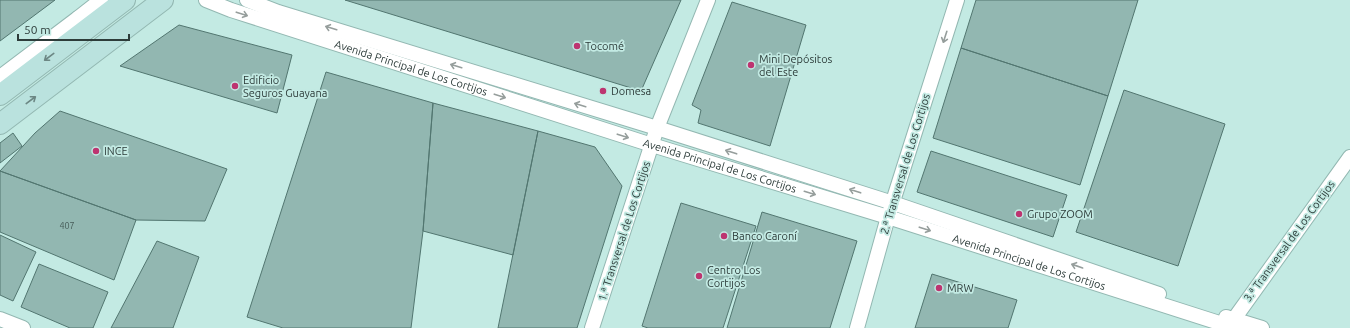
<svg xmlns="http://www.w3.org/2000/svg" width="1350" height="328" viewBox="0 0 1350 328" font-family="Ubuntu,sans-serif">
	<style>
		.building { fill: #92b7b1; stroke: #527670 }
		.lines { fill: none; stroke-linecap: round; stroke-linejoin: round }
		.minor-casing { stroke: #93b8b2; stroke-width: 16 }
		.secondary-casing { stroke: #93b8b2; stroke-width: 22 }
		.minor { stroke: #fff; stroke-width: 14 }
		.secondary { stroke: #bae2de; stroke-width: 20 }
		.oneway { stroke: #969e9c }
		.oneway2 { stroke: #6c8784 }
		.poi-dot { fill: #bd3470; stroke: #c3eae3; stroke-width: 1.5 }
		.labels { text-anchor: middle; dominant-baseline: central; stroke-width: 3.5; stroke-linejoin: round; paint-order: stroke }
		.number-label { font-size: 9px; fill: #465b58 }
		.poi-label { font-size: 11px; fill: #2d3c3a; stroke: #c3eae3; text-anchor: start }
		.street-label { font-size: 11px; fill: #2d3c3a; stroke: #c3eae3 }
	</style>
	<rect width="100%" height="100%" fill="#c3eae3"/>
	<path class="building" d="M0,0H55L0,41Z
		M345,0H681L641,91Z
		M976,0H1138L1108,96L961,48Z
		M732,2L806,25L770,146L698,123L701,110L692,105Z
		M179,25L292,55L277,113L120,66Z
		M961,48L1108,96L1080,185L933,138Z
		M326,72L433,103L423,231L411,328H283L247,317Z
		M1124,90L1225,124L1178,266L1076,232Z
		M433,103L538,131L513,255L423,231Z
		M60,111L227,169L205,221L136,220L0,171L35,133Z
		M538,131L595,147L622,186L577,328H498Z
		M13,133L22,146L0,163V143Z
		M931,151L1067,195L1053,237L917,192Z
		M0,171L136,220L114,280L0,232Z
		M681,203L756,226L723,328H648L642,326Z
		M762,212L857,241L830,328H727Z
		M0,235L36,252L13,301L0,295Z
		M157,241L199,257L173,328H111Z
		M39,264L108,292L93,328H70L21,307Z
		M932,274L1017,300L1008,328H915Z"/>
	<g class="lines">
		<g class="minor-casing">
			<g id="minor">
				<path id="s1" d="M206,0L231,10L652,145L888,217L1235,328"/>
				<path d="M247,0L278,12L657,128L893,203L1159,294"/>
				<path d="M76,26L78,18L101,0"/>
				<path d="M0,77L78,18"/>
				<path d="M1226,317L1262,328"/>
				<path d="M0,319L23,328"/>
				<path d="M1229,326L1350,157"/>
				<path d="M592,328L657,128L708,0"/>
				<path d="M857,328L888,217L957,0"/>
			</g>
		</g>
		<g class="secondary-casing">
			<path id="secondary" d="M0,95L125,0
				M0,124L163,0"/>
		</g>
		<use href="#minor" class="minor"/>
		<use href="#secondary" class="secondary"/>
	</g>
	<defs><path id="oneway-shaft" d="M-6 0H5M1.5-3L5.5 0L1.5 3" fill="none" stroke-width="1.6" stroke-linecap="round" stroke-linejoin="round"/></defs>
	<g class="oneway">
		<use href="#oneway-shaft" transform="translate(242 14) rotate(18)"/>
		<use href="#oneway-shaft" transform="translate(331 28) rotate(-163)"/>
		<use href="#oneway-shaft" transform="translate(945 37) rotate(108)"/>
		<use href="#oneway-shaft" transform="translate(456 66) rotate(-163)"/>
		<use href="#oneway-shaft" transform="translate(500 96) rotate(18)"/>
		<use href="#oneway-shaft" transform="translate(580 105) rotate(-163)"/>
		<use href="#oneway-shaft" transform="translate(623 136) rotate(18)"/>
		<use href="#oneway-shaft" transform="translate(731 152) rotate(-162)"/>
		<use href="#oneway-shaft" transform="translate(855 191) rotate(-162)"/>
		<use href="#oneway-shaft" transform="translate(810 193) rotate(17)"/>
		<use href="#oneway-shaft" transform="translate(925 229) rotate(18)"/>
		<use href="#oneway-shaft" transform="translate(1077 266) rotate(-161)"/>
	</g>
	<g class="oneway2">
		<use href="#oneway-shaft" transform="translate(49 57) rotate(143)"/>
		<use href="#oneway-shaft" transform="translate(31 100) rotate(-37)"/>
	</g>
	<g class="poi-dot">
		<circle cx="577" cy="46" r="4"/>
		<circle cx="751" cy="65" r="4"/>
		<circle cx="235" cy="86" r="4"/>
		<circle cx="603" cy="91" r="4"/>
		<circle cx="96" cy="151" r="4"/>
		<circle cx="1019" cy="214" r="4"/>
		<circle cx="724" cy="236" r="4"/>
		<circle cx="699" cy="276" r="4"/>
		<circle cx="939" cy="288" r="4"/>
	</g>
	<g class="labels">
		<g class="number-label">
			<text x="67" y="226">407</text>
		</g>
		<g class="poi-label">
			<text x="585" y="46">Tocomé</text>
			<text x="759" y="59">Mini Depósitos<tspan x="759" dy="13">del Este</tspan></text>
			<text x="243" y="80">Edificio<tspan x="243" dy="13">Seguros Guayana</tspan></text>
			<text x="611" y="91">Domesa</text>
			<text x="104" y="151">INCE</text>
			<text x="1027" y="214">Grupo ZOOM</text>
			<text x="732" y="236">Banco Caroní</text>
			<text x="707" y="270">Centro Los<tspan x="707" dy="13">Cortijos</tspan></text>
			<text x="947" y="288">MRW</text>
		</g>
		<g class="street-label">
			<text stroke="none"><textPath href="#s1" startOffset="216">Avenida Principal de Los Cortijos</textPath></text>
			<text transform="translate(905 164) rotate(-73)">2.ª Transversal de Los Cortijos</text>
			<text stroke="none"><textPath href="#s1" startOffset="540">Avenida Principal de Los Cortijos</textPath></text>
			<text transform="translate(624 231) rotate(-72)">1.ª Transversal de Los Cortijos</text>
			<text transform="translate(1289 241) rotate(-54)">3.ª Transversal de Los Cortijos</text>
			<text stroke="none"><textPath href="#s1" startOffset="864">Avenida Principal de Los Cortijos</textPath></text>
		</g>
	</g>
	<path d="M18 34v6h111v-6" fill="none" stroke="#2d3c3a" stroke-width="2"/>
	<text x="24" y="34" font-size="12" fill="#2d3c3a" stroke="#c3eae3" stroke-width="3" paint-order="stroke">50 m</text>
</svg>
